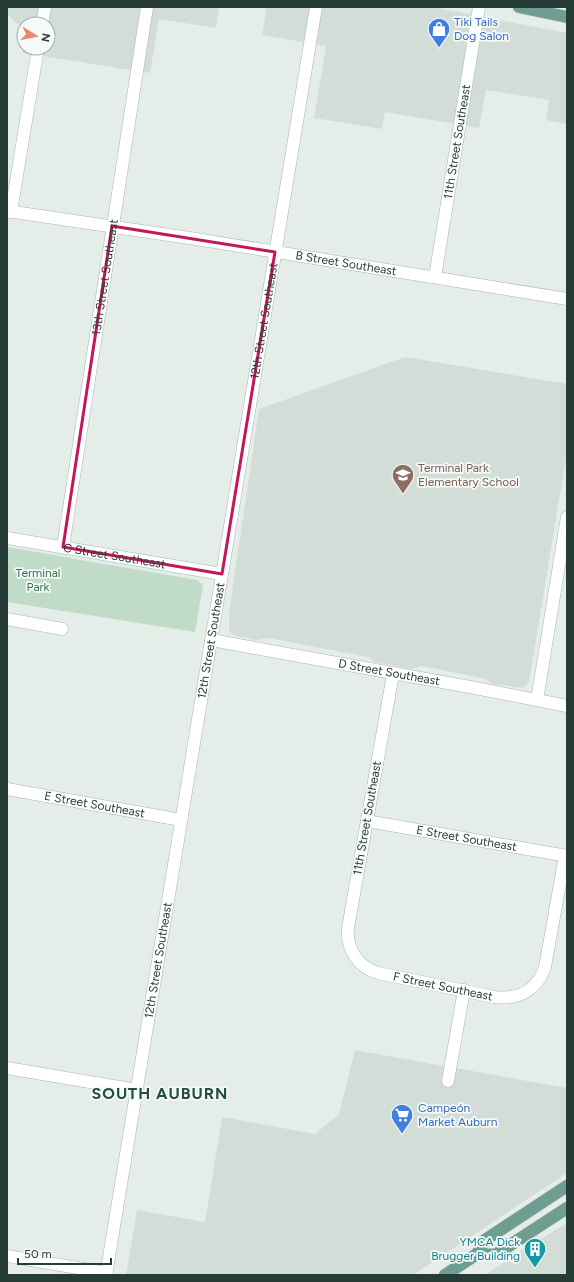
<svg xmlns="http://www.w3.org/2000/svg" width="574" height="1282" viewBox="0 0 574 1282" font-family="Figtree,sans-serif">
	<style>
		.built { fill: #d3ddd8 }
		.green { fill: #c0dcc8 }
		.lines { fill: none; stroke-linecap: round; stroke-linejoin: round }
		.minor-casing { stroke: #a8b5b0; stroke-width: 13 }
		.major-casing { stroke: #c2c9c7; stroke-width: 13 }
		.minor { stroke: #fff; stroke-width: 12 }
		.major { stroke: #6e9e92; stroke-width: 12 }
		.marked { fill: none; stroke: #c2185b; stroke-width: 3; stroke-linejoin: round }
		.labels { text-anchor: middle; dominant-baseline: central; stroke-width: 3.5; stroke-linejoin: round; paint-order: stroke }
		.shop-label { font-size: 12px; fill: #366cbe; stroke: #f5f9f7; text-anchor: start }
		.street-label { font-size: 12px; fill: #263d37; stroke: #f5f9f7 }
		.education-label { font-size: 12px; fill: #785e54; stroke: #f5f9f7; text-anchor: start }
		.park-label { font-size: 12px; fill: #34704c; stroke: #f5f9f7 }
		.culture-label { font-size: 12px; fill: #0d838f; stroke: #f5f9f7; text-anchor: end }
		.district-label { font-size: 16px; font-weight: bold; letter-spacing: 1px; fill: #234e44; stroke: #f5f9f7 }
	</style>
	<rect width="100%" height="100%" fill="#e5ede9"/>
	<path class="built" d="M7,7H219L216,28L159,19L150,73L23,53L24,44V48H48V24H24V30L7,14Z
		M267,7H433L567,33V124L546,120L549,100L486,90L479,128L385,112L382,129L314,118L326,46L262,35Z
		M405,357L567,384V452L529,682L523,688L493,684L486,679L422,666L412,669L375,662L368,657L269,638L257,640L235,636L229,631V613L259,409Z
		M355,1050L567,1088V1173L413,1275H126L137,1210L205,1222L222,1117L315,1134L339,1114Z
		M567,1223V1275H485L524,1249Z"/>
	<path class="green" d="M7,547L197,580L203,585L195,632L7,602Z"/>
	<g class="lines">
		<g class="minor-casing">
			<g id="minor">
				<path d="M42,24L45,7"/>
				<path id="s1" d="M7,211L196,239L567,299"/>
				<path d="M11,212L38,48"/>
				<path id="s2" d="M435,277L479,7"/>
				<path id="s3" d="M7,538L222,574"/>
				<path id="s4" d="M63,547L147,7"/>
				<path d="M7,619L62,629"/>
				<path id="s5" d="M211,640L470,687L567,706"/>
				<path id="s6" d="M393,674L348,928C346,949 358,967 378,973L494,997C518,1000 537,991 545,967L565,856"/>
				<path d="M537,700L567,517"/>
				<path id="s7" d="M7,789L181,820"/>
				<path id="s8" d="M367,821L567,856"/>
				<path d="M7,1068L137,1090"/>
				<path d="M448,1081L464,990"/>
				<path d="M7,1256L107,1273"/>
				<path id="s9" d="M106,1275L316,7"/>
			</g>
		</g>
		<g class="major-casing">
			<path id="major" d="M519,7L567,17
				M477,1254L495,1255L567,1208
				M445,1275L477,1254L485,1240L567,1186"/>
		</g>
		<use href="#minor" class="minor"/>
		<use href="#major" class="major"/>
	</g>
	<path class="marked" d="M112,226L275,252L222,574L63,547Z"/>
	<defs>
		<g id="shop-pin" transform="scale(1.15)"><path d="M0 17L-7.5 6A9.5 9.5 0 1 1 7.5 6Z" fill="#3f7fe0" stroke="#f5f9f7"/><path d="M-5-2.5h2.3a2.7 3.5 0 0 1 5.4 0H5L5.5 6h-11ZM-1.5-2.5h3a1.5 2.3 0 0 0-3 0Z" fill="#fff"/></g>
		<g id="school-pin" transform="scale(1.15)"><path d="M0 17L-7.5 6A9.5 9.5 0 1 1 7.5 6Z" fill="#8d6e63" stroke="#f5f9f7"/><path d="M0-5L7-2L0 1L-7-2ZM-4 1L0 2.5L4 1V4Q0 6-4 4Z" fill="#fff"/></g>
		<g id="supermarket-pin" transform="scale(1.15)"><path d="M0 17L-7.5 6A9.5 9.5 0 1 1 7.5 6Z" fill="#3f7fe0" stroke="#f5f9f7"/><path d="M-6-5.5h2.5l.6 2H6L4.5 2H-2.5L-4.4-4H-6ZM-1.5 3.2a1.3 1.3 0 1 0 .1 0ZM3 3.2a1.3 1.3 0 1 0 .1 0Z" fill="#fff"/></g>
		<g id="building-pin" transform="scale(1.15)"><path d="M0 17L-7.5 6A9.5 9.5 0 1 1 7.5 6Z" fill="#0f9aa8" stroke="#f5f9f7"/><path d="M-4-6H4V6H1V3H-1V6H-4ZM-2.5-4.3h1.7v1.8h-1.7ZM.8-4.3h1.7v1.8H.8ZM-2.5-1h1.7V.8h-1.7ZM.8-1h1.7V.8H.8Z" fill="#fff"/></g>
	</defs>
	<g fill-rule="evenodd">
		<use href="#shop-pin" x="439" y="29"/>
		<use href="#school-pin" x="403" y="475"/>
		<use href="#supermarket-pin" x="402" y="1115"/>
		<use href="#building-pin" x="535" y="1249"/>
	</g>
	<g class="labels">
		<g class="shop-label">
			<text x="454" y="22">Tiki Tails<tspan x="454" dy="14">Dog Salon</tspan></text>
			<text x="418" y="1108">Campeón<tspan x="418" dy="14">Market Auburn</tspan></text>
		</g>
		<g class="street-label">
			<text stroke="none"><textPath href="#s2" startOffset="137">11th Street Southeast</textPath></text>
			<text stroke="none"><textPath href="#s1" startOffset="343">B Street Southeast</textPath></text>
			<text stroke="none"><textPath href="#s4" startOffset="273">13th Street Southeast</textPath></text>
			<text stroke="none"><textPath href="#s9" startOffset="967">12th Street Southeast</textPath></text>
			<text stroke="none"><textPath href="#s3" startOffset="109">C Street Southeast</textPath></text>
			<text stroke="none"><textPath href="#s9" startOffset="643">12th Street Southeast</textPath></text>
			<text stroke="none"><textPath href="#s5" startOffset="181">D Street Southeast</textPath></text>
			<text stroke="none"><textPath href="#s7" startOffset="89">E Street Southeast</textPath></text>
			<text transform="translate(367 818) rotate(-80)">11th Street Southeast</text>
			<text stroke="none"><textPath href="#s8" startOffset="101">E Street Southeast</textPath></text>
			<text stroke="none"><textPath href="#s9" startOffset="319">12th Street Southeast</textPath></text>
			<text stroke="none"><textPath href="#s6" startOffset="383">F Street Southeast</textPath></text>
		</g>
		<g class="education-label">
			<text x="418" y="468">Terminal Park<tspan x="418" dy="14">Elementary School</tspan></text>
		</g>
		<g class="park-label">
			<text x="38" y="573">Terminal<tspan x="38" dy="14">Park</tspan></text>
		</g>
		<g class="culture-label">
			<text x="520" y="1242">YMCA Dick<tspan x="520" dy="14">Brugger Building</tspan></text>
		</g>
		<g class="district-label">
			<text x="160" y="1093">SOUTH AUBURN</text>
		</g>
	</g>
	<rect width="574" height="1282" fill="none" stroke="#263d37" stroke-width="16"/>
	<g transform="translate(36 36) rotate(100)"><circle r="19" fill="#f5f9f7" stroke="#a2aeaa"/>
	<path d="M0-3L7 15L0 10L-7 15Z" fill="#e58b6b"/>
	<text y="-6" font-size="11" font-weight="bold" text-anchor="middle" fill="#263d37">N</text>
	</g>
	<path d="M18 1258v6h93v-6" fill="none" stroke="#263d37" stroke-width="2"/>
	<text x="24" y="1258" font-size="12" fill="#263d37" stroke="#f5f9f7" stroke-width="3" paint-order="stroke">50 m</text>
</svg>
